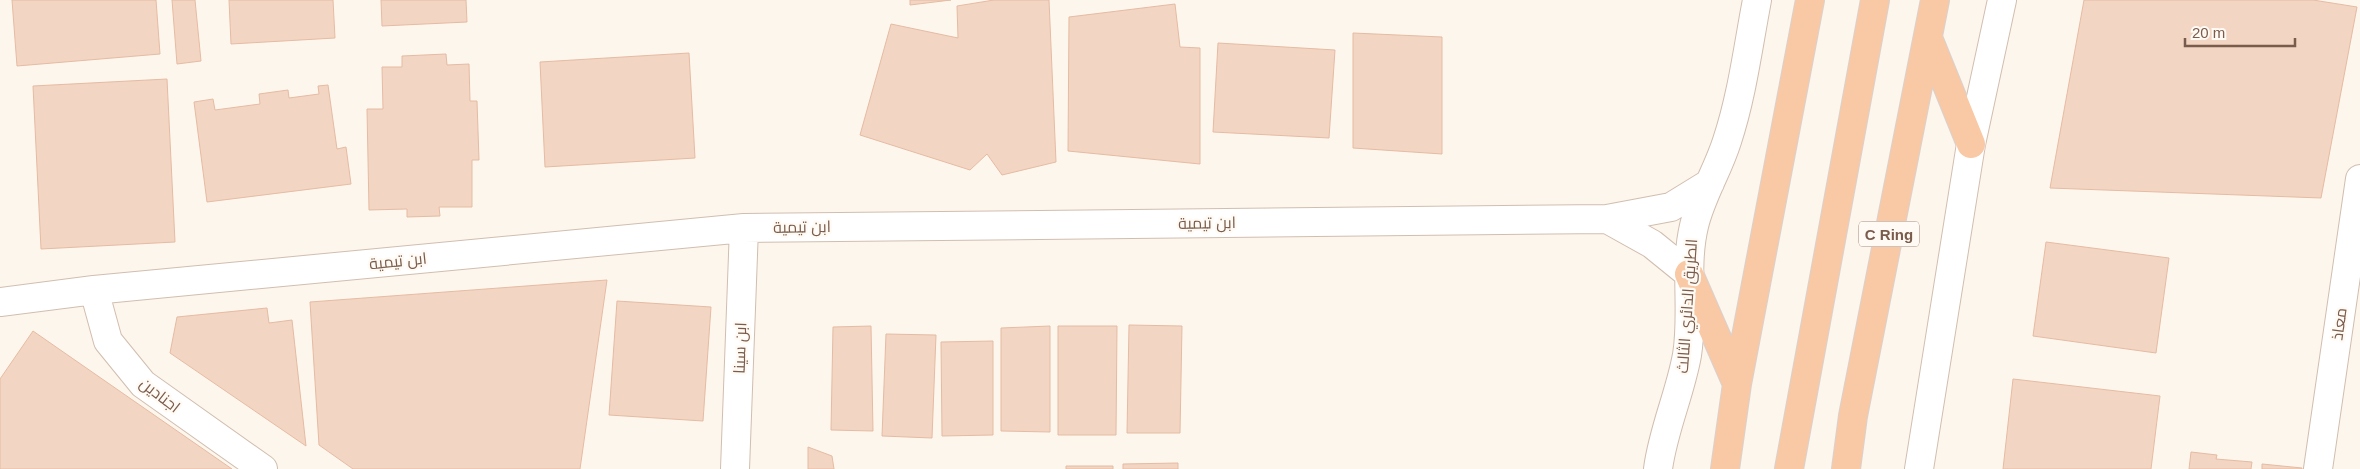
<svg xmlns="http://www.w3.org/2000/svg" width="2360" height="469" viewBox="0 0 2360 469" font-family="Helvetica,Cairo,sans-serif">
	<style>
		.building { fill: #f3d5c3; stroke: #e6bba3 }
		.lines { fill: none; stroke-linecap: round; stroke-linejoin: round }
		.minor-casing { stroke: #d1beb0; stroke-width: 30 }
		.trunk-casing { stroke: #dad1cd; stroke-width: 30 }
		.minor { stroke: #fff; stroke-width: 28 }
		.trunk { stroke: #f9c8a4; stroke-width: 28 }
		.labels { text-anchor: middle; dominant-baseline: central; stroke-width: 4.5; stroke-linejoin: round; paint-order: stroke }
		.shield { fill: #fffaf3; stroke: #a28b7f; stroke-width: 1 }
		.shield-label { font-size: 15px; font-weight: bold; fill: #7a5c4d }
		.street-label { font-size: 16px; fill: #7a5c4d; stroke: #fffaf3 }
	</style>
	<rect width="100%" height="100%" fill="#fdf6ec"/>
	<path class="building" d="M12,0H156L160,54L17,66Z
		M172,0H195L201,61L177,64Z
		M229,0H333L335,38L231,44Z
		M381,0H466L467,22L382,26Z
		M910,0H951L910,5Z
		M994,0H1049L1056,162L1002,175L987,154L970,170L860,135L891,24L958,38L957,6Z
		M2084,0H2313L2357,7L2321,198L2050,188Z
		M1175,4L1180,47L1200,48V164L1068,151L1069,17Z
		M1353,33L1442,37V154L1353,148Z
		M1218,43L1335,50L1329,138L1213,132Z
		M689,53L695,158L545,167L540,62Z
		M446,54L447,65L469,64L470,101H477L479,160H472V207H439L440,216L407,217V209L369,210L367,109H383L382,67H402V56Z
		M167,79L175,242L41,249L33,86Z
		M328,85L337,149L346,147L351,184L207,202L194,102L213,99L215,110L260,104L259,94L288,90L289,98L319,94L318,86Z
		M2046,242L2169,258L2156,353L2033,336Z
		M607,280L580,469H353L319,445L310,302Z
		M617,301L711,307L703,421L609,415Z
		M267,308L269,323L292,320L306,446L170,353L177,317Z
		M1129,325L1182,326L1180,433H1127Z
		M871,326L873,431L831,430L833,327Z
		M1050,326V432L1001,431V328Z
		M1058,326H1117L1116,435H1058Z
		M33,331L232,469H0V379Z
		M886,334L936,335L932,438L882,436Z
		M993,341V435L942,436L941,342Z
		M2013,379L2160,396L2151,469H2003Z
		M808,447L832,456L834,469H808Z
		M2191,452L2217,455L2216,459L2252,462L2251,469H2189Z
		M1178,463V469H1123V464Z
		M2262,464L2302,468V469H2262Z
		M1066,466H1113V469H1066Z"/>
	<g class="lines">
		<g class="minor-casing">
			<path id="minor" d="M1607,219L1652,244L1689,274
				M94,290L108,341L143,384L263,469
				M0,302L94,290L744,228L1607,219L1671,207L1710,183
				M735,469L744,228
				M1658,469C1663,430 1680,394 1687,355C1694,312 1684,268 1694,226C1701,196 1718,170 1727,141C1742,96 1748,47 1757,0
				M1919,469L1971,144L2002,0
				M2318,469L2360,179"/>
		</g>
		<g class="trunk-casing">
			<path id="trunk" d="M1928,38L1971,144
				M1689,274L1737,384
				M1725,469L1737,384L1810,0
				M1789,469L1875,0
				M1846,469L1853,416L1935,0"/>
		</g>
		<use href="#minor" class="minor"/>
		<use href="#trunk" class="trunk"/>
	</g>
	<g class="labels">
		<rect class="shield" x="1859" y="221.5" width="60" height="25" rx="4"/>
		<g class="shield-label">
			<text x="1889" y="234">C Ring</text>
		</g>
		<g class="street-label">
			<text transform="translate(1207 223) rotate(-1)">ابن تيمية</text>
			<text transform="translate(802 227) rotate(-1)">ابن تيمية</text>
			<text transform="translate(398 261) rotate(-6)">ابن تيمية</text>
			<text transform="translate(1687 306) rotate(-86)">الطريق الدائري الثالث</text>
			<text transform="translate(2339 324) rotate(-82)">معاذ</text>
			<text transform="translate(740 348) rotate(-88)">ابن سينا</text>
			<text transform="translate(160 395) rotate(38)">اجنادين</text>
		</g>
	</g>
	<path d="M2185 38v8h110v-8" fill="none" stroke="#7a5c4d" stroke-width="2.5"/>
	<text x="2192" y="38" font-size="15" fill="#7a5c4d" stroke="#fffaf3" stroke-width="4" paint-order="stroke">20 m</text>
</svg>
